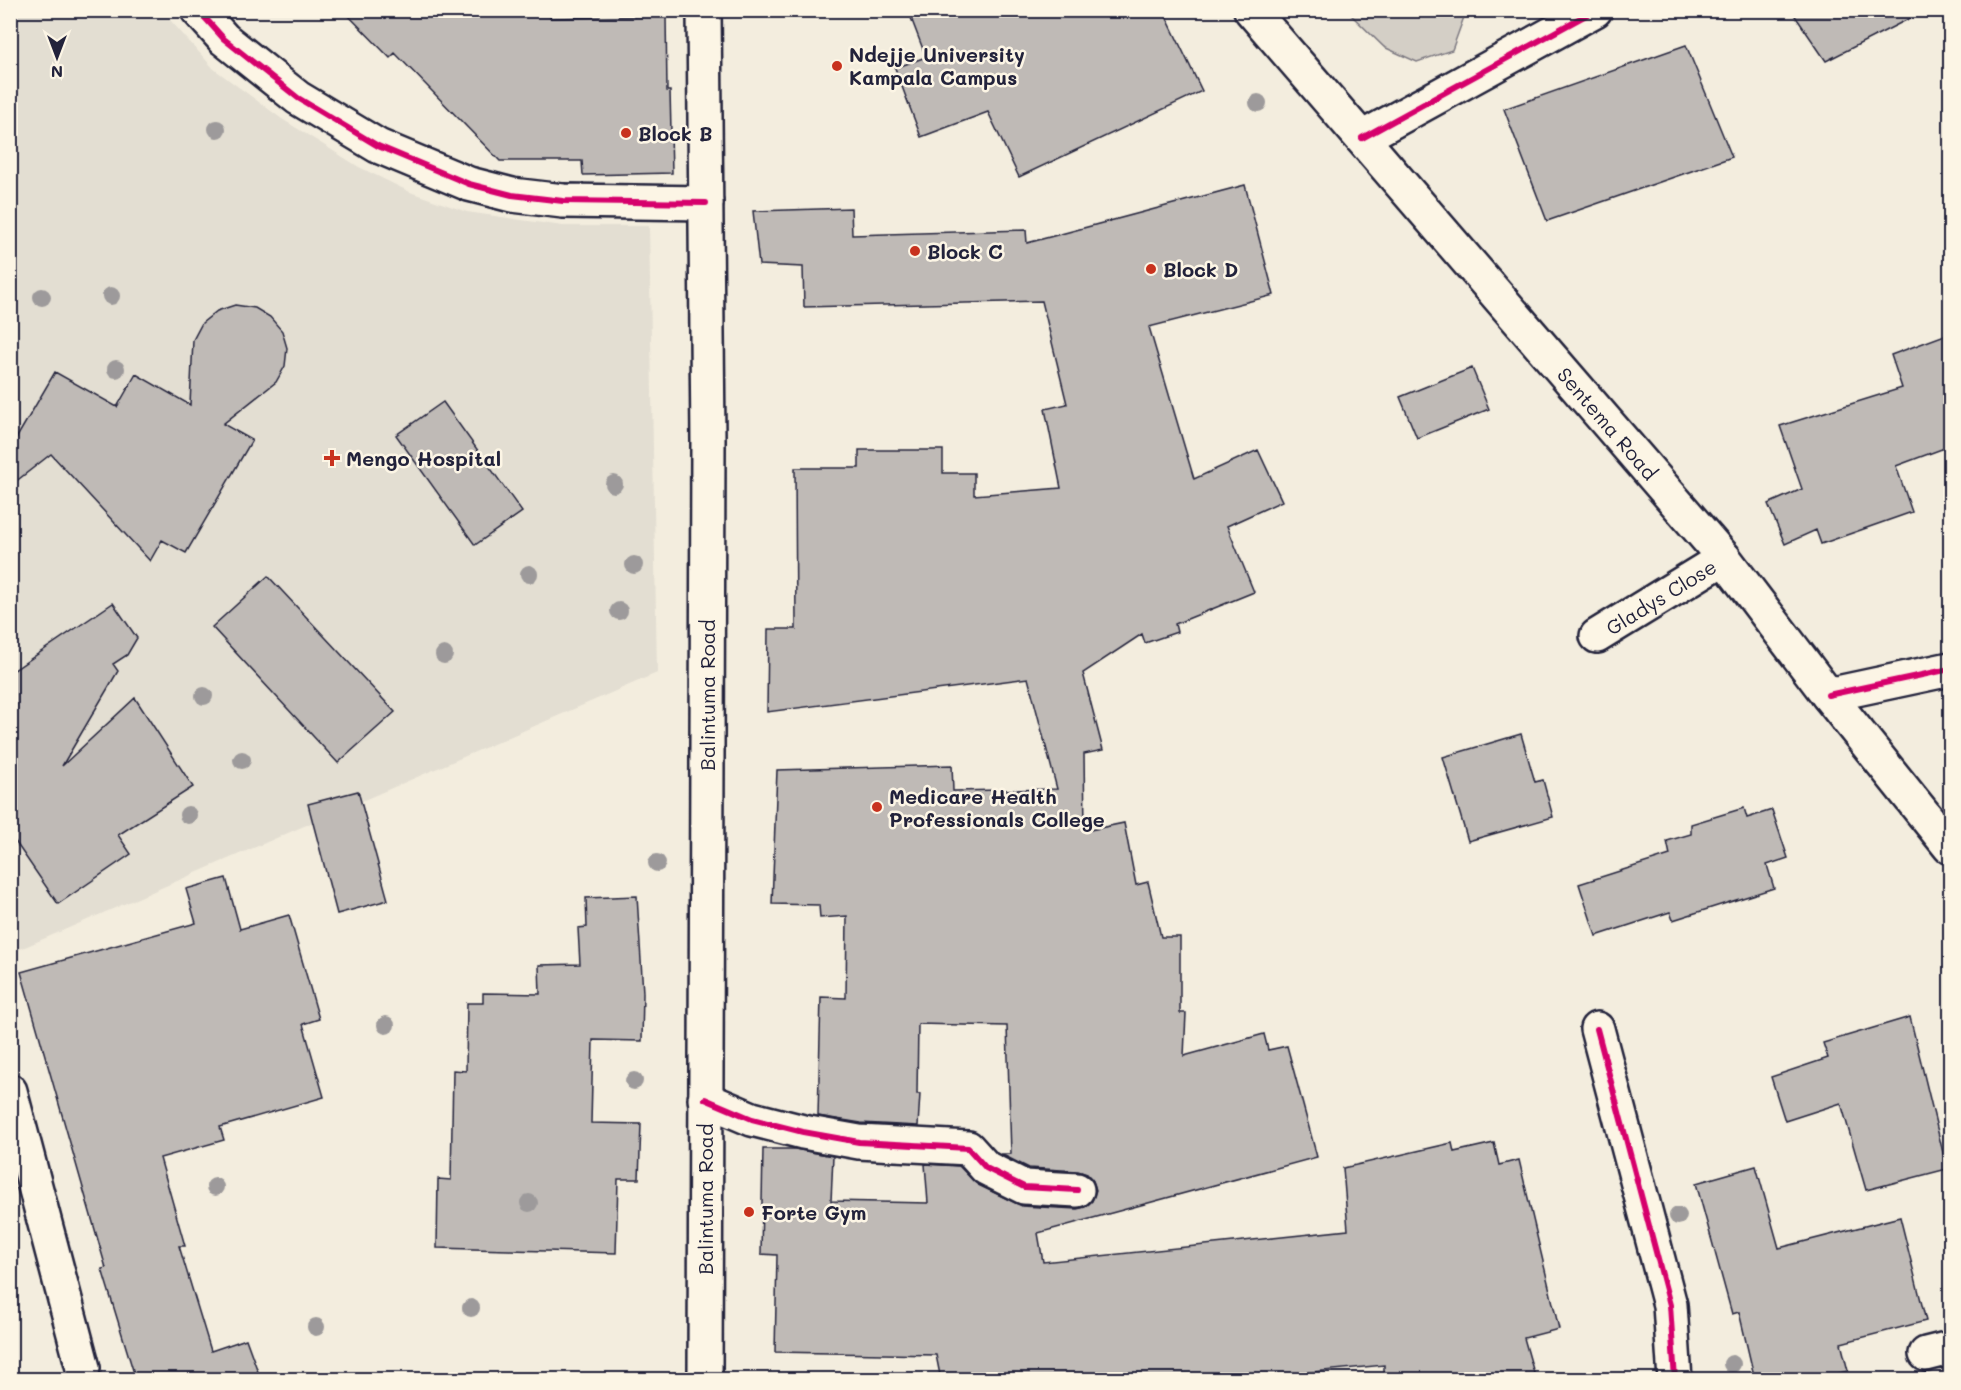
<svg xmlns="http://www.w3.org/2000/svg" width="1961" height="1390" viewBox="0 0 1961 1390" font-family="Mali,sans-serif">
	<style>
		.built { fill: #e3ded2 }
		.green { fill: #d4cfc6; stroke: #7b7880; stroke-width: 1.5 }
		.building { fill: #bfbab6; stroke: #22223b; stroke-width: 1.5 }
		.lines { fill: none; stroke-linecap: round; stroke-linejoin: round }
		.minor-casing { stroke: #22223b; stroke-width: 38 }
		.major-casing { stroke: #22223b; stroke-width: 38 }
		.minor { stroke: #fcf5e5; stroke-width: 33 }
		.major { stroke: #fcf5e5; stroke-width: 33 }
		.cycleway-casing { stroke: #fcf5e5; stroke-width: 10 }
		.cycleway { stroke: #d6006c; stroke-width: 6 }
		.tree { fill: #9d9a9b }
		.poi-dot { fill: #c8321e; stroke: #fcf5e5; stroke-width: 2 }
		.labels { text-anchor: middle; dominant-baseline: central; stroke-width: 5; stroke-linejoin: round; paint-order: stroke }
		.poi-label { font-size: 20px; font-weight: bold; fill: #22223b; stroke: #fcf5e5; text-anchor: start }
		.street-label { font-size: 20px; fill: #22223b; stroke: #fcf5e5 }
	</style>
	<rect width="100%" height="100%" fill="#f3edde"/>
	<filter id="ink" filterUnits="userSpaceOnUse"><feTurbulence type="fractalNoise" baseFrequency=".0167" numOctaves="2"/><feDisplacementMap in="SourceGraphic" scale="12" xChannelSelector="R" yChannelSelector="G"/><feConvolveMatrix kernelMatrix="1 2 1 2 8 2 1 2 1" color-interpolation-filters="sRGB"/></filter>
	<g filter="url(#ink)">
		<path class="built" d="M11,11H162L214,69L282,119L359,167L410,192L467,212L563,226H649L657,673L11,953Z"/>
		<path class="green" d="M1347,11H1462L1464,17L1452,50L1417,62L1384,47Z"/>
		<path class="building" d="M343,10H550V18L666,16L667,91H670L672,173L583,175L582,161H500L395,53L390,58Z
			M908,10H1163L1202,91L1019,177L988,112L921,137L895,68L926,57Z
			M1791,10H1926L1826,61Z
			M1686,45L1732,157L1547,221L1504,109Z
			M1245,185L1274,295L1149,327L1194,479L1258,450L1282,501L1227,526L1254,592L1175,624L1177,632L1145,643L1142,634L1083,673L1103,750L1084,754L1085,831L1124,823L1136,885L1148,882L1161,937H1180V1013H1186L1184,1056L1264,1034L1268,1050L1287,1046L1317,1157L1038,1233L1043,1262L1348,1230L1343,1168L1452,1143L1454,1152L1494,1143L1499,1165L1519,1160L1559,1329L1524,1338L1536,1380H1384V1365L1233,1380H941L936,1355L775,1352L777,1255L761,1254L763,1149H795L833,1156L831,1201L928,1203L925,1164L959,1166L978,1185L1022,1206L1077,1209L1085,1207L1092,1201L1096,1190L1093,1181L1087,1174L1078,1171L1029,1168L1001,1154H1011L1007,1026L918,1024L917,1094H920L918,1126L861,1123L818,1116L821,997L846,998L847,916L820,918L819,905L772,904L777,770L952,765L953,791L1057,789L1028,678L767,712L768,629H796L795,468H859V450H943V473H974V495L1061,488L1045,409L1067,404L1042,301L804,307L803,267L759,265L753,211L851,208L852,235L1026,230L1027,243Z
			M235,305L255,308L270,317L282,331L287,348L285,366L276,382L223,424L252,440L186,553L162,540L150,561L51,454L10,486V449L55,372L117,407L136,374L190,405L193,340L202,323L217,311Z
			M1950,333V446L1896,466L1912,512L1821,544L1816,530L1785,544L1768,504L1802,489L1780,426L1902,388L1891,355Z
			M1472,368L1489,409L1417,438L1400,397Z
			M443,402L522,512L475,545L396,435Z
			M268,576L395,712L338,763L212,627Z
			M113,603L137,638L127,655L113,664L118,671L62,766L135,698L193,787L118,835L131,854L58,904L10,834V673Z
			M1521,734L1535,782L1543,780L1553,817L1468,841L1443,757Z
			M358,791L388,900L337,914L308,804Z
			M1744,808L1747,818L1772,810L1788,858L1767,865L1774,888L1673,920L1670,912L1596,936L1579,884L1670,855L1667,841L1691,834V824Z
			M226,878L240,929L289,915L319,1019L303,1024L324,1097L220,1127L224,1140L160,1158L185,1246H179L211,1351L246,1339L261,1380H136L102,1269L106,1268L21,972L196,923L186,889Z
			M637,896L643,993L642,1041L593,1040L591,1123L641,1124L639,1179H618L616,1253L437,1248L438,1179L451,1180L453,1070L466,1071L467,1003H483V993L540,994L539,965L580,964L578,928L587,927L586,898Z
			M1910,1017L1947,1169L1866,1190L1841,1103L1785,1121L1771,1077L1828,1058L1823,1043Z
			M1756,1166L1779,1248L1900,1217L1926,1321L1841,1343L1848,1371L1810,1380H1755L1739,1312L1732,1314L1696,1183Z"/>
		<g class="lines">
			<g class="minor-casing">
				<g id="minor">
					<path d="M198,10L224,39L298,98L378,146L469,184L512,195L563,201L706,203"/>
					<path d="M1362,138L1595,10"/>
					<path id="s1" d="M1597,636L1724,558"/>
					<path d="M1828,695L1950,669"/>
					<path d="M1597,1029L1670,1305L1675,1380"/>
					<path d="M10,1091L83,1368"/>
					<path d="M705,1099L752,1119L803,1132L859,1142L968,1148L986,1168L1024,1187L1077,1190"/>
					<path d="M1926,1354L1950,1348"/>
				</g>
			</g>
			<g class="major-casing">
				<g id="major">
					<path d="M704,10L708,441L705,1380"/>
					<path id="s2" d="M1251,10L1724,558L1828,695L1950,847"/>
				</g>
			</g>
			<use href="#minor" class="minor"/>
			<use href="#major" class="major"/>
			<g class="cycleway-casing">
				<path id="cycleway" d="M198,10L224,39L298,98L378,146L469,184L512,195L563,201L706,203
					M1362,138L1595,10
					M1828,695L1950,669
					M1597,1029L1670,1305L1675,1380
					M705,1099L752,1119L803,1132L859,1142L968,1148L986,1168L1024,1187L1077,1190"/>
			</g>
			<use href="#cycleway" class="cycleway"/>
		</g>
		<g class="tree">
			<circle cx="1258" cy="103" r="9"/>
			<circle cx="217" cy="129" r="9"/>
			<circle cx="111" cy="296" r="9"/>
			<circle cx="42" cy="297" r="9"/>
			<circle cx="116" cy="369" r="9"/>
			<circle cx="614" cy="484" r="9"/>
			<circle cx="634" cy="565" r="9"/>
			<circle cx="529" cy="574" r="9"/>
			<circle cx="619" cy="611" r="9"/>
			<circle cx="444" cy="655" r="9"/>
			<circle cx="204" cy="696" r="9"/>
			<circle cx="242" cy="760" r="9"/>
			<circle cx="188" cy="815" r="9"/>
			<circle cx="657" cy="863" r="9"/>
			<circle cx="386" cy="1025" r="9"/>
			<circle cx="634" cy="1081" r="9"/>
			<circle cx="215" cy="1187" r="9"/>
			<circle cx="529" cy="1203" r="9"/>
			<circle cx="1678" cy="1216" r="9"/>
			<circle cx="471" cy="1308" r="9"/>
			<circle cx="316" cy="1327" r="9"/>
			<circle cx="1732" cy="1364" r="9"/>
		</g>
	</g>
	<g class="poi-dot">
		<circle cx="837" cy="66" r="6"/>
		<circle cx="626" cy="133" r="6"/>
		<circle cx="915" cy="251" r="6"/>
		<circle cx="1151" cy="269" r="6"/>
		<path d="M329 449h6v6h6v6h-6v6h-6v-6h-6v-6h6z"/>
		<circle cx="877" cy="807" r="6"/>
		<circle cx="749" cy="1212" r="6"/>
	</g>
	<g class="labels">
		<g class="poi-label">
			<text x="849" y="54">Ndejje University<tspan x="849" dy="23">Kampala Campus</tspan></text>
			<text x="638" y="133">Block B</text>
			<text x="927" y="251">Block C</text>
			<text x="1163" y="269">Block D</text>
			<text x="346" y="458">Mengo Hospital</text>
			<text x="889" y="796">Medicare Health<tspan x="889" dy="23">Professionals College</tspan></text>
			<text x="761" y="1212">Forte Gym</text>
		</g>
		<g class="street-label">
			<text stroke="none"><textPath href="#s2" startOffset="546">Sentema Road</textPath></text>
			<text stroke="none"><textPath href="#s1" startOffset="75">Gladys Close</textPath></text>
			<text transform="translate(707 695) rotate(-90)">Balintuma Road</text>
			<text transform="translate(705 1199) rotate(-90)">Balintuma Road</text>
		</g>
	</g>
	<rect width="1961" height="1390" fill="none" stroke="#fcf5e5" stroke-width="36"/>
	<rect x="18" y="18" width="1925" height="1354" fill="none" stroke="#22223b" stroke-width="2" filter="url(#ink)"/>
	<g transform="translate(57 57) rotate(180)" stroke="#fcf5e5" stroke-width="4.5" paint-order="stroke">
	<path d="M0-4.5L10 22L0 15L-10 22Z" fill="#22223b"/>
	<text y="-9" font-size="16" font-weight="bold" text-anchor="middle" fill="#22223b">N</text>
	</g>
</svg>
